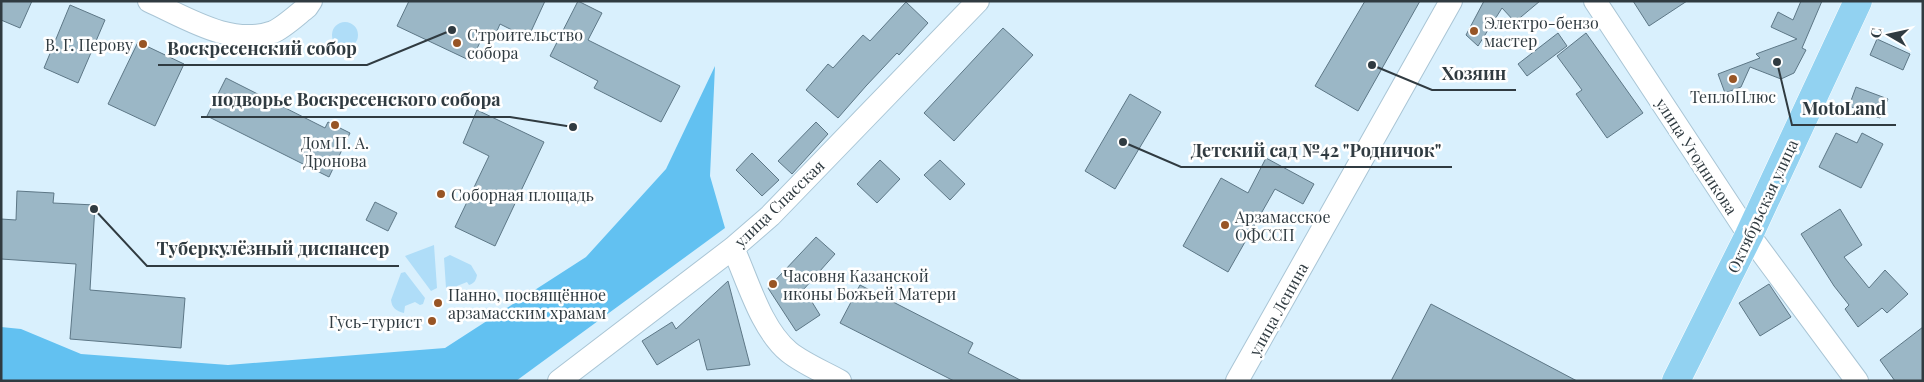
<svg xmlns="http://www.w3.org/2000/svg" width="1924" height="382" viewBox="0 0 1924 382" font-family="'Playfair Display',serif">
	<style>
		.green { fill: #afddf8 }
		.forest { fill: #62c1f1 }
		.building { fill: #9bb7c6; stroke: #5d7786 }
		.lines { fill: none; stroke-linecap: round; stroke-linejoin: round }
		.minor-casing { stroke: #a9c5d5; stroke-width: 24 }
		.major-casing { stroke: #fff; stroke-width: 29 }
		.minor { stroke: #fff; stroke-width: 22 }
		.major { stroke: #92d2f1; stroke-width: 28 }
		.poi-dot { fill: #985525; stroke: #fff; stroke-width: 2 }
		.labels { text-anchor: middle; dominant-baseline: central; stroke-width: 5; stroke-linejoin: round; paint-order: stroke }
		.poi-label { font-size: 16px; fill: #303b41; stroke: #fff; text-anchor: start }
		.street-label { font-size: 16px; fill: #303b41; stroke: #fff }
		.leader { fill: none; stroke: #303b41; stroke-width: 2 }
		.callout-dot { fill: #303b41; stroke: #fff; stroke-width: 2 }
		.callout-label { font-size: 18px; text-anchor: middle; font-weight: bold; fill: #303b41; stroke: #fff; stroke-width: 5; stroke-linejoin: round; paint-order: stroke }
	</style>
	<rect width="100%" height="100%" fill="#d9f0fd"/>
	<path class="green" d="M332 35a13 13 0 1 1 26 0a13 13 0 1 1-26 0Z
		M434,245L437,288L431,291L405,256Z
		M450,255L471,265L477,275C476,280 475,283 469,285L467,282L457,286V291L452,292L446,288L444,258Z
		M405,272L425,298L423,304L420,305L415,302L405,306L404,313C396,311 392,308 391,300L401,273Z"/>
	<path class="forest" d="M715,66L710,176L725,228L516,381H1V327L21,329L81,354L228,365L445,348L586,257L666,169Z"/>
	<path class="building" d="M1,1H32L20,28L1,20Z
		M409,1H545L528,38L500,24L493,40L483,36L471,61L397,26Z
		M578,1L602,13L588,40L680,86L661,122L594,88L598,81L550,56Z
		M1365,1H1420L1358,111L1315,86Z
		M1484,1H1540L1515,22L1502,8L1478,46L1466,35Z
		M1633,1H1687L1649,26Z
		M1801,1H1822L1802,48L1806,50L1794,73L1781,79L1750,67L1741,87L1725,93L1718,74L1760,58L1756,54L1797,39L1771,27L1778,12L1793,20Z
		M906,2L928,23L899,55L897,53L866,86L838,118L806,90L828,64L833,68L863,35L870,41Z
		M70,5L105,20L78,83L44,68Z
		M1003,28L1033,55L954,141L924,113Z
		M1558,33L1567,46L1527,76L1518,64Z
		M1586,33L1643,113L1607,138L1576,94L1582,90L1557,56Z
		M1877,39L1910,54L1903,70L1870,55Z
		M138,42L184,64L155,126L108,104Z
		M226,78L325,128L328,122L350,133L329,177L207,116Z
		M1856,87L1888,99L1880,118L1849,106Z
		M1130,94L1161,112L1115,189L1085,171Z
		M477,110L544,142L495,246L455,227L489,156L463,143Z
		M816,122L828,134L792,174L778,161Z
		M1836,133L1857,143L1862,133L1883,144L1861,188L1819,167Z
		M752,153L779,180L762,196L736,170Z
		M1266,158L1314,184L1303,204L1275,189L1228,272L1183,246L1221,178L1248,193Z
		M880,160L900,179L877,203L857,184Z
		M940,160L965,184L950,200L924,175Z
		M17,191L54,193L53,203L95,205L90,290L185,298L181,348L70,339L76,264L1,259V219L16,220Z
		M375,202L397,213L388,231L366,220Z
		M1840,209L1862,245L1844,257L1869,288L1885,270L1908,294L1887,313L1882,308L1858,327L1845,309L1849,305L1834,286L1801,234Z
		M816,237L835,254L804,289L820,315L796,331L768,288Z
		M728,281L750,365L707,370L699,339L657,365L642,341L672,322L676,329Z
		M1769,284L1791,317L1760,336L1739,303Z
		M860,285L973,343L968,353L1022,381H954L840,323Z
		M1431,304L1577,381H1391Z
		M1923,327V381H1895L1880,360Z"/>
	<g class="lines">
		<g class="minor-casing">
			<path id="minor" d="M149,1C187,18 231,47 273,32C283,28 298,14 307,7L311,1
				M1595,1L1749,235L1857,381
				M733,248C748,281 761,329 789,352C804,364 824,372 840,381
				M559,381L733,248L770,216L978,1
				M1237,381L1451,1"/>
		</g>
		<g class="major-casing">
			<path id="major" d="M1676,381L1749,235L1858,1"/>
		</g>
		<use href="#minor" class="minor"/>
		<use href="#major" class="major"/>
	</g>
	<g class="poi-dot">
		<circle cx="1474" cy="31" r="5"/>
		<circle cx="457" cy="43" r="5"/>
		<circle cx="143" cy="44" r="5"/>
		<circle cx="1733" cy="79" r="5"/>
		<circle cx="335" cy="125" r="5"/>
		<circle cx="441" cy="194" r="5"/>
		<circle cx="1225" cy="225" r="5"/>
		<circle cx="773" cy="284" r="5"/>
		<circle cx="438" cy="303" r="5"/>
		<circle cx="432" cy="321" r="5"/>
	</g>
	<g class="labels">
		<g class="poi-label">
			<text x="1484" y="22">Электро-бензо<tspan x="1484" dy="18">мастер</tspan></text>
			<text x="467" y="34">Строительство<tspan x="467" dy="18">собора</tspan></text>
			<text x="133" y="44" text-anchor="end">В. Г. Перову</text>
			<text x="1733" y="96" text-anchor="middle">ТеплоПлюс</text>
			<text x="335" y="142" text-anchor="middle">Дом П. А.<tspan x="335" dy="18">Дронова</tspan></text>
			<text x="451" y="194">Соборная площадь</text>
			<text x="1235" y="216">Арзамасское<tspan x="1235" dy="18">ОФССП</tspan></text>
			<text x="783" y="275">Часовня Казанской<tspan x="783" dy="18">иконы Божьей Матери</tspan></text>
			<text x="448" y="294">Панно, посвящённое<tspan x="448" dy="18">арзамасским храмам</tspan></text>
			<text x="422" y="321" text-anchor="end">Гусь-турист</text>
		</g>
		<g class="street-label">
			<text transform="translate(1697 156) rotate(57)">улица Угодникова</text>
			<text transform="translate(779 203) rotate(-44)">улица Спасская</text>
			<text transform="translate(1762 206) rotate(-65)">Октябрьская улица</text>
			<text transform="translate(1278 309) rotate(-61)">улица Ленина</text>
		</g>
	</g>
	<path class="leader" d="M452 30L367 65H158M1372 65L1432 90H1516M573 127L510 117H201M1777 62L1792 125H1896M1123 142L1181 167H1452M94 209L147 266H399"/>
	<g class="callout-dot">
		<circle cx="452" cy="30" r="5"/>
		<circle cx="1372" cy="65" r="5"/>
		<circle cx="573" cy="127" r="5"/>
		<circle cx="1777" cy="62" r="5"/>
		<circle cx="1123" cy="142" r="5"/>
		<circle cx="94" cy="209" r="5"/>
	</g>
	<g class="callout-label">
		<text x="262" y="55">Воскресенский собор</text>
		<text x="1474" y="80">Хозяин</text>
		<text x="356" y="106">подворье Воскресенского собора</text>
		<text x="1844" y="115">MotoLand</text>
		<text x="1316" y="157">Детский сад №42 "Родничок"</text>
		<text x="273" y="255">Туберкулёзный диспансер</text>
	</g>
	<rect width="1924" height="382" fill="none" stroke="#303b41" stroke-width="5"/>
	<g transform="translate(1889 35) rotate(279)" stroke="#ffffff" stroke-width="4" paint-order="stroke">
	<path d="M0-4L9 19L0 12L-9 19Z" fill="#303b41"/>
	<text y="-8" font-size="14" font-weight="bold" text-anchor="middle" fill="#303b41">С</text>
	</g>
</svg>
